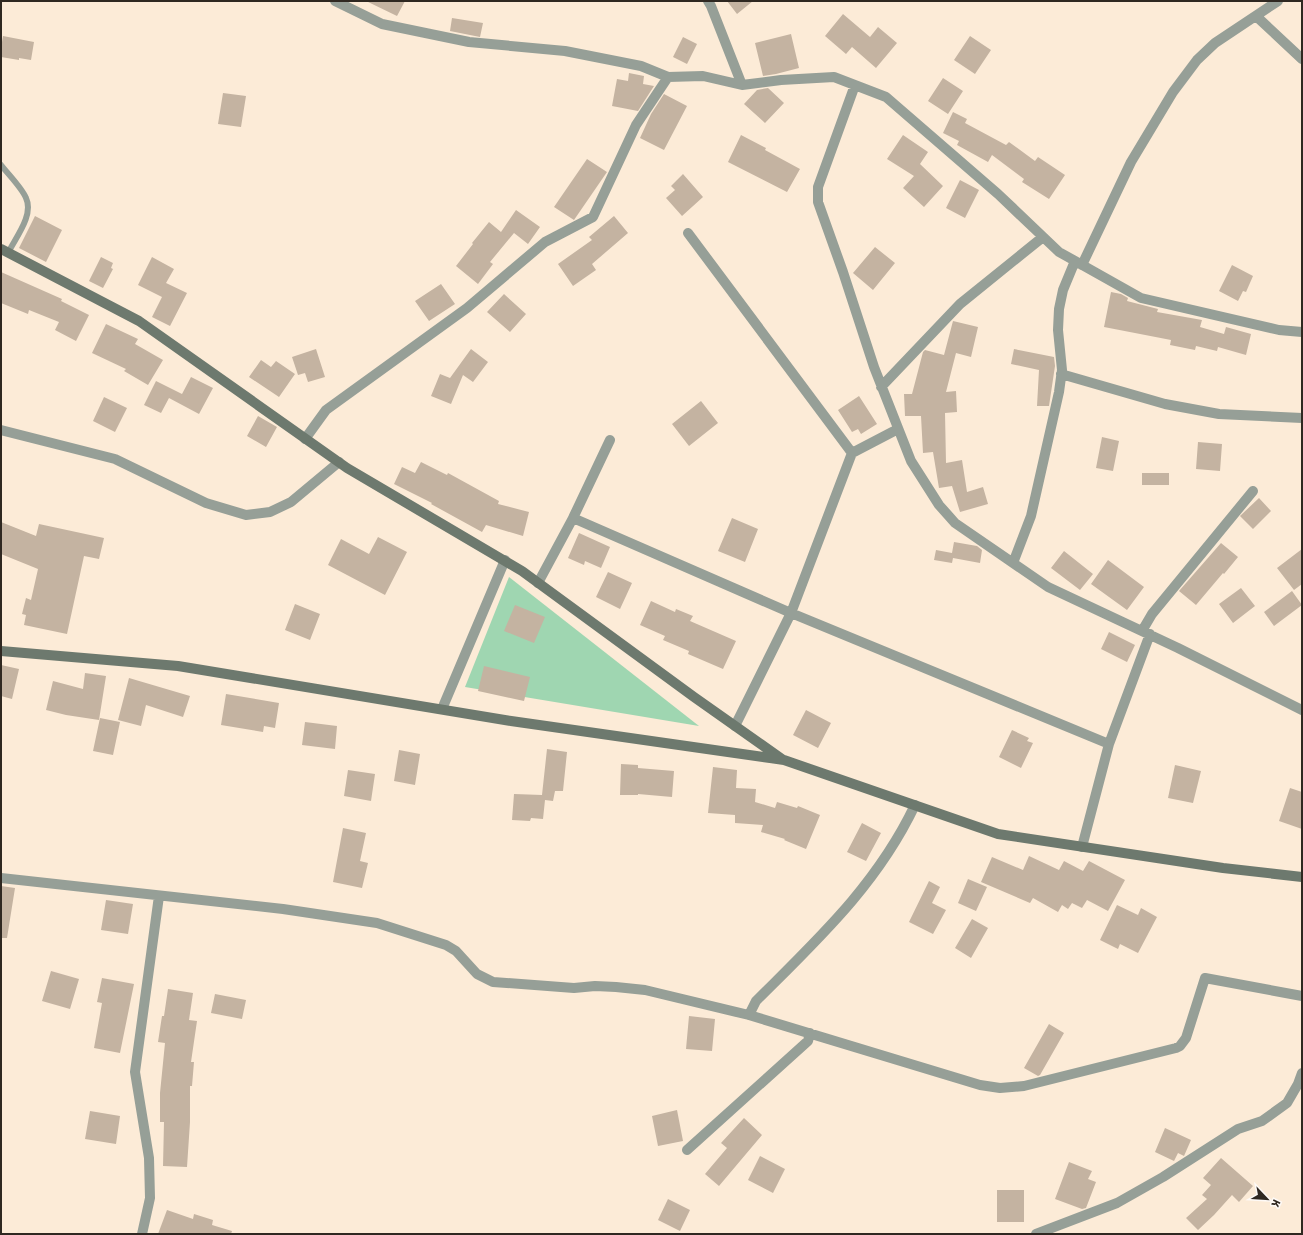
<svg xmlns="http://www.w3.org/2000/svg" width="1303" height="1235" viewBox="0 0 1303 1235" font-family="Signika,sans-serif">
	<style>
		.green { fill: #9fd6b1 }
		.building { fill: #c4b3a1 }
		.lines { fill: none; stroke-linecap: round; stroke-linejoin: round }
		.lane { stroke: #969f97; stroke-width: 6 }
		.street { stroke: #969f97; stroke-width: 10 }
		.secondary { stroke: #6d796e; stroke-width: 10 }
	</style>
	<rect width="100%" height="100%" fill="#fcebd7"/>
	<path class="green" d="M509,577L699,726L465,687Z"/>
	<path class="building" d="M366,1H405L397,16Z
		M727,1H753L737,14Z
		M843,14L870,37L878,27L897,43L876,68L852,47L846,54L825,36Z
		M452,18L483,23L480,37L450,31Z
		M791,34L799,68L776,74L763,76L755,43Z
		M3,36L34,42L31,60L19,58V60L1,57V48Z
		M970,36L991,50L975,74L954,60Z
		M683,37L697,44L687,64L673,57Z
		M629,73L644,76L643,84L654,86L638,111L612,106L617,79L628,81Z
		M943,78L963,91L948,114L928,101Z
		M768,88L784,103L765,123L744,104L757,90Z
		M223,93L246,96L241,127L218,124Z
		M664,94L687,106L664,150L640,138L651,114Z
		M953,112L967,119L965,123L1006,145L1009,142L1035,161L1038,157L1065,175L1049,199L1022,182L1024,179L992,155L988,162L957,145L959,141L943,133Z
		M741,135L766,148L765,150L800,169L787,192L728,162Z
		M903,135L928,152L920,164L943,186L924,207L903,188L914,176L887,159Z
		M587,159L607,172L574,220L554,207Z
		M683,174L703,197L682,216L666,198L675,190L671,186Z
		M960,180L979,190L965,218L946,208Z
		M516,210L540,227L528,244L514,233L490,262L493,264L478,284L456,266L473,244L472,243L489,222L501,232Z
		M35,216L62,230L46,262L19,248Z
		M614,216L628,233L592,264L596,270L573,286L558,264L592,240L589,237Z
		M875,247L895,263L873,290L853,273Z
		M101,257L113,263L111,268L113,269L103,288L89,281Z
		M152,257L174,269L166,283L187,293L170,326L152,317L162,297L138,285Z
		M1232,265L1253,276L1246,292L1243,291L1238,301L1219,291Z
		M1,272L62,299L61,301L89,315L76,341L55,330L59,322L29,310L28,314L1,303Z
		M441,284L455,304L429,321L415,301Z
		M1111,292L1121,294L1128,298L1127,301L1158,309L1157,312L1202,320L1200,327L1224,334L1226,327L1251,334L1246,355L1218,347L1217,351L1196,346L1195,350L1170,345L1171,340L1104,327Z
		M504,294L526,314L510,332L487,312Z
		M953,321L978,327L971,357L956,353L946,392L956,391L957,412L945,413L946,463L962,460L967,492L983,487L988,504L960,512L952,486L939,488L933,452L923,453L921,416H905L904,394H912L923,352L925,350L944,355Z
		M106,324L138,339L135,344L163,360L148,385L124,371L126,369L92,353Z
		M316,349L325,377L308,382L305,373L298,375L292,357Z
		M471,349L488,362L473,382L463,375L451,404L431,396L440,374L450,378Z
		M1014,349L1054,357L1055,366L1049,406H1037L1039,370L1011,364Z
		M261,360L271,367L276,361L295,374L279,397L249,377Z
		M191,377L213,388L199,414L169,398L161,413L144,405L156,381L182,394Z
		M859,396L877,424L861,434L858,429L852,432L838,410Z
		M104,397L127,408L115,432L93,421Z
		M701,401L718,423L689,446L672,424Z
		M258,416L277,427L266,447L247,436Z
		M1102,437L1119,441L1113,471L1096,468Z
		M1198,442L1222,444L1220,471L1196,469Z
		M421,462L447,475L448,473L499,501L498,504L529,512L523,536L486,525L482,532L431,504L432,503L394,484L402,467L415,473Z
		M1142,473H1169V485H1142Z
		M1259,498L1271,511L1253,529L1240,516Z
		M732,518L758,529L745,562L718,551Z
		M1,522L36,536L39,524L104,538L99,559L84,556L67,634L24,625L26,615L22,614L26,598L31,600L38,569L1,554Z
		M579,533L610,547L601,568L585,561L584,565L568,558Z
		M378,537L407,552L385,595L328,565L341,539L369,554Z
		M954,542L977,546L982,550L980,563L953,558L952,563L934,560L936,550L952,553Z
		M1221,543L1238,557L1224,574L1223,573L1196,605L1179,591Z
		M1302,549V584L1294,590L1277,568Z
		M1064,551L1093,574L1080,590L1051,568Z
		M1108,560L1144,587L1127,610L1091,584Z
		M608,572L632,583L620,609L596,597Z
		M1241,588L1255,606L1233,623L1219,604Z
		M1292,591L1302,605L1274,626L1264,612Z
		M651,601L675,612L676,609L693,616L690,621L736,641L723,669L688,654L689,651L663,640L665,636L640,625Z
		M295,604L320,614L310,640L285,630Z
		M515,605L545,617L534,643L504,631Z
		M1109,632L1135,645L1127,662L1101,649Z
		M1,665L19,669L12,699L1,696Z
		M484,666L530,677L524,701L478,691Z
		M85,673L106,676L99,720L66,715L46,710L53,681L83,689Z
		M129,678L190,696L183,717L146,705L141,726L118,720Z
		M226,694L279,703L275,728L264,726L263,732L221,725Z
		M806,710L831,723L818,748L793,735Z
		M100,718L120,722L113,755L93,751Z
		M305,722L337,726L335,749L302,745Z
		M1012,730L1029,738L1027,741L1033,743L1021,768L999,757Z
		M547,749L567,752L563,791H555L553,801L545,800L543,819L531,818L530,821L512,820L514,794L542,795Z
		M399,750L420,754L415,785L394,781Z
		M621,764L638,765V768L674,771L672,797L638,794V795H620Z
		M1175,765L1201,771L1193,803L1168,798Z
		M713,767L737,770L736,788L756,789L755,802L775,808L777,802L797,808L798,806L820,815L806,849L784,840L785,839L761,832L763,825L735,823V815L708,813Z
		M348,770L375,774L371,801L344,796Z
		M1290,788L1302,792V829L1279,821Z
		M862,823L881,833L866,861L847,852Z
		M343,828L366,833L360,861L368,863L362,888L333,882Z
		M1029,856L1059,870L1064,861L1083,871L1089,861L1125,880L1108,911L1087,900L1082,908L1072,903L1068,909L1062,905L1058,912L1033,898L1030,903L981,882L992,857L1023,870Z
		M968,879L987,887L976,911L958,903Z
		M929,881L940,887L932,903L946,910L933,934L909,922Z
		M1,886L15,888L7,938H1Z
		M106,900L133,904L128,934L101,930Z
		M1117,905L1138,915L1141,908L1157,917L1138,953L1120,944L1118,949L1100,940Z
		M972,919L988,928L971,958L955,948Z
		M51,971L79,979L70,1009L42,1001Z
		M102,978L134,984L120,1053L94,1048L102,1003L97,1002Z
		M168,989L193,993L189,1020L197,1021L191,1062H194L192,1086H190V1122L187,1167L163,1166L164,1122H160V1093L165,1043L158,1042L162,1016H164Z
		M215,994L246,1000L242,1019L211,1013Z
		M689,1016L715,1019L712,1051L686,1049Z
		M1049,1024L1064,1033L1040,1075L1038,1076L1024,1068Z
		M677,1110L683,1141L658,1146L652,1116Z
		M90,1111L120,1116L116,1144L85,1139Z
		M744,1118L762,1135L719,1186L705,1174L727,1148L721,1143Z
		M1165,1128L1191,1140L1184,1156L1178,1153L1174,1161L1155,1152Z
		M760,1156L785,1169L773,1193L748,1180Z
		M1221,1158L1253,1186L1239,1202L1232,1195L1214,1215L1198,1230L1186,1218L1207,1199L1202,1195L1211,1185L1203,1178Z
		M1069,1162L1092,1171L1088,1179L1096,1182L1086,1208L1082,1209L1055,1199Z
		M997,1190H1024V1222H997Z
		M668,1199L690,1210L680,1231L658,1220Z
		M167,1210L193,1219L194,1214L213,1220L212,1225L232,1231L231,1234H158Z"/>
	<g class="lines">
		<path class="lane" d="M1,165C8,174 22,188 26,198C34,215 16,237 8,253"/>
		<path class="street" d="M335,1L382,24L469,42L565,51L641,66L668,77
			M708,1L711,6L742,85
			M1256,16L1302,59
			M855,85L818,187V202L843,272L874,367L911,461L939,505L955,523L1048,587L1178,648L1302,710
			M688,233L852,453
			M1082,265L1131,162L1173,92L1197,60L1215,43L1278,1
			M1061,374L1165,404L1219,414L1302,418
			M881,387L960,304L1043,237
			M1,430L115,459L206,503L246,515L270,512L291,502L339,462
			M305,439L326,410L467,308L545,242L593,217L636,125L668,77L703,76L742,85L781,80L834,77L886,97L998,194L1059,252L1141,298L1279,330L1302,332
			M573,518L791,613L1109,744
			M1013,563L1031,516L1059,392L1062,370L1058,330L1059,309L1063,290L1075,261
			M538,583L573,518L610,440
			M1142,631L1152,614L1253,491
			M442,709L505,560
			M735,726L791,613L852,453L898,429
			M1082,847L1109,744L1150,634
			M1,878L283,909L377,923L446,945L456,951L477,974L493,982L574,988L595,986L616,987L645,990L749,1015L980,1085L1000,1088L1024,1086L1176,1048L1180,1046L1186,1038L1205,978L1302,996
			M749,1015L756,1001C817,940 877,885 915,805
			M687,1150L808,1041L810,1033
			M142,1234L150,1198L149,1158L135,1072L159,896
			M1036,1234L1117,1203L1163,1177L1238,1129L1262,1121L1287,1103L1298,1084L1302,1073"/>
		<path class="secondary" d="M1,249L139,321L347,468L522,571L694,697L782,759
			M1,651L178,666L511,721L784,760L998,834L1223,868L1302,877"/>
	</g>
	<rect width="1303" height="1235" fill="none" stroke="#2f2821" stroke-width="4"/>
	<g transform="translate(1267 1199) rotate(115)" stroke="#fefaf7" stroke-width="3" paint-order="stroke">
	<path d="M0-3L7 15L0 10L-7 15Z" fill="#2f2821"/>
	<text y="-6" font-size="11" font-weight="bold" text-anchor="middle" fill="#2f2821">K</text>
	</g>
</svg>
